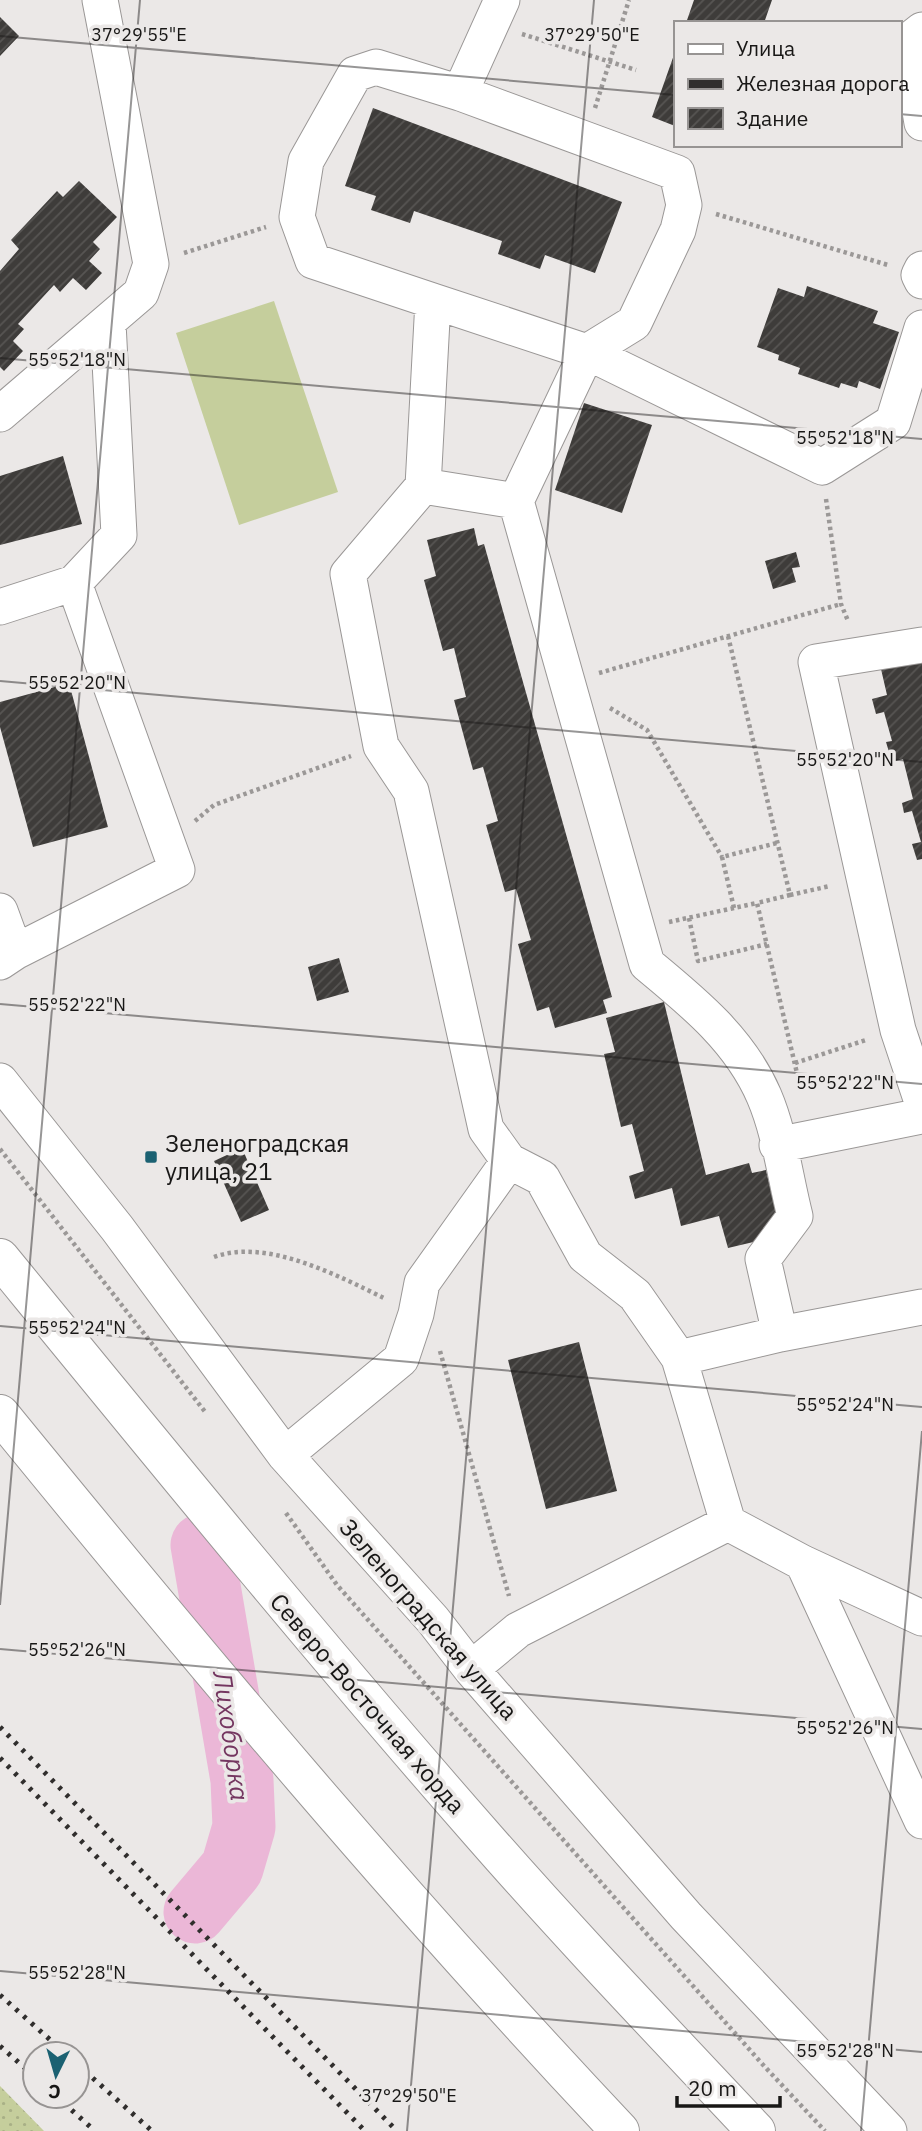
<svg xmlns="http://www.w3.org/2000/svg" width="922" height="2131" viewBox="0 0 922 2131" font-family="'IBM Plex Sans',sans-serif">
	<style>
		.green { fill: url(#green-dots) }
		.pitch { fill: #c5ce9c }
		.lines { fill: none; stroke-linecap: round; stroke-linejoin: round }
		.river { stroke: #ebb7d7; stroke-width: 63 }
		.building { fill: url(#building-hatch) }
		.minor-casing { stroke: #9a9796; stroke-width: 37 }
		.major-casing { stroke: #9a9796; stroke-width: 40 }
		.path { stroke: #9b9897; stroke-width: 4.5; stroke-dasharray: 3.5 3.5; stroke-linecap: butt }
		.minor { stroke: #fff; stroke-width: 35 }
		.major { stroke: #fff; stroke-width: 38 }
		.rail { stroke: #302e2d; stroke-width: 5; stroke-dasharray: 3.5 7; stroke-linecap: butt }
		.ticks { fill: none; stroke: #181716; stroke-width: 2; stroke-opacity: 0.45 }
		.poi-dot { fill: #1b6172; stroke: #ebe8e7; stroke-width: 2.5 }
		.labels { text-anchor: middle; dominant-baseline: central; stroke-width: 7; stroke-linejoin: round; paint-order: stroke }
		.poi-label { font-size: 24px; fill: #181716; stroke: #ebe8e7; text-anchor: start }
		.street-label { font-size: 24px; fill: #181716; stroke: #ebe8e7 }
		.water-label { font-size: 26px; font-style: italic; fill: #743660; stroke: #ebe8e7 }
		.ticks-label { font-size: 18px; text-anchor: middle; fill: #181716; stroke: #ebe8e7; stroke-width: 7; stroke-linejoin: round; paint-order: stroke }
	</style>
	<defs>
		<pattern id="green-dots" width="8" height="8" patternUnits="userSpaceOnUse" patternTransform="scale(1.75)"><rect width="8" height="8" fill="#c5ce9c"/><path d="M2 2h.1M6 6h.1" fill="none" stroke="#a8b086" stroke-width="1.8" stroke-linecap="round"/></pattern>
		<pattern id="building-hatch" width="6" height="6" patternUnits="userSpaceOnUse" patternTransform="scale(1.75)"><rect width="6" height="6" fill="#3e3c3a"/><path d="M-1 1l2-2M0 6l6-6M5 7l2-2" fill="none" stroke="#575553"/></pattern>
	</defs>
	<rect width="100%" height="100%" fill="#ebe8e7"/>
	<path class="green" d="M0,2086L44,2131H0Z"/>
	<path class="pitch" d="M274,301L338,492L239,525L176,333Z"/>
	<g class="lines">
		<path class="river" d="M195,1912L232,1868L244,1827L242,1780L202,1545"/>
	</g>
	<path class="building" d="M694,0H772L764,23H686Z
		M0,17L19,36L0,56Z
		M675,52V126L652,117Z
		M373,108L622,202L595,273L545,255L540,269L498,254L502,241L414,211L410,223L371,210L376,196L345,186Z
		M79,181L117,217L93,242L100,249L89,261L102,273L86,290L73,278L60,292L54,285L18,324L24,329L13,341L23,351L4,371L0,367V271L19,249L11,240L57,191L63,197Z
		M807,286L878,311L873,323L899,332L880,389L859,381L857,388L841,383L839,388L798,374L800,368L778,360L779,355L757,347L778,288L804,297Z
		M584,403L652,425L622,513L555,490Z
		M63,456L82,524L0,545V476Z
		M474,528L478,546L484,544L612,997L603,1000L607,1013L555,1028L549,1007L537,1011L518,944L531,940L516,889L505,892L486,825L498,821L483,767L473,770L454,700L466,697L454,648L443,651L424,580L436,576L427,540Z
		M796,552L800,567L792,568L796,582L773,589L765,561Z
		M922,657V859L917,860L912,844L921,842L912,811L904,813L902,803L913,799L903,759L892,762L886,742L892,741L884,712L876,714L872,699L887,695L881,669Z
		M69,683L108,827L33,847L0,727V702Z
		M339,958L349,992L317,1001L308,967Z
		M664,1002L706,1175L749,1163L752,1173L766,1170L779,1225L764,1228L766,1239L728,1248L719,1216L681,1226L672,1188L635,1199L629,1176L644,1171L632,1124L621,1127L604,1054L615,1052L606,1018Z
		M242,1148L269,1210L241,1222L214,1161Z
		M579,1342L617,1491L546,1509L508,1360Z"/>
	<g class="lines">
		<g class="minor-casing">
			<path id="minor" d="M502,0L460,93L376,67L355,74L306,161L297,217L313,261L433,301L423,486L348,574L381,746L411,791L486,1129L509,1161L542,1178L585,1256L635,1295L679,1358L728,1523L803,1563L922,1618
				M922,30L908,41L922,123
				M922,269L919,275L922,281
				M433,301L587,352L822,467L893,422L922,328
				M0,414L141,293L151,264L100,0
				M423,486L516,501L587,352L634,323L678,230L684,205L677,173L460,93
				M516,501L647,964C693,1002 740,1040 764,1096C780,1133 785,1177 795,1216L763,1259L780,1334
				M0,607L74,583L119,535L108,323
				M922,645L816,662L898,1030L922,1102
				M0,911L15,952L0,962
				M15,952L177,870L74,583
				M0,1081L117,1228L285,1455L433,1620L471,1669L686,1916L889,2131
				M777,1145L922,1116
				M679,1358L780,1334L922,1307
				M285,1455L401,1359L416,1314L422,1283L509,1161
				M803,1563L922,1821
				M471,1669L518,1630L728,1523"/>
		</g>
		<g class="major-casing">
			<path id="major" d="M0,1258C158,1451 316,1645 480,1832C569,1934 663,2032 756,2131
				M0,1414C200,1659 403,1901 620,2131"/>
		</g>
		<path class="path" d="M522,34L636,70
			M595,108L629,0
			M716,214L888,265
			M184,253L266,227
			M826,499L841,604L848,621
			M728,636L790,895L757,903L800,1086
			M599,673L841,604
			M610,708L647,730L722,857
			M195,821L214,805L351,756
			M790,895L830,886
			M734,908L722,857L777,843
			M689,918L698,961L767,944
			M669,922L757,903
			M795,1063L866,1040
			M0,1149L206,1413
			M214,1257C267,1238 336,1275 384,1298
			M440,1351L509,1596
			M286,1513L337,1585L765,2067L825,2131"/>
		<use href="#minor" class="minor"/>
		<use href="#major" class="major"/>
		<path class="rail" d="M0,1727L397,2131
			M0,1758L365,2131
			M0,1995L66,2054
			M0,2046L35,2077
			M77,2064L152,2131
			M56,2096L95,2131"/>
	</g>
	<path class="ticks" d="M0,36L675,95M899,114L922,116M0,358L922,439M0,681L922,762M0,1004L922,1084M0,1326L922,1407M0,1605L140,0M0,1649L922,1729M0,1971L922,2052M407,2131L594,0M861,2131L922,1431"/>
	<rect class="poi-dot" x="144" y="1150" width="14" height="14" rx="3.5"/>
	<g class="labels">
		<g class="poi-label">
			<text x="165" y="1143">Зеленоградская<tspan x="165" dy="28">улица, 21</tspan></text>
		</g>
		<g class="street-label">
			<text transform="translate(429 1619) rotate(49)">Зеленоградская улица</text>
			<text transform="translate(368 1703) rotate(49)">Северо-Восточная хорда</text>
		</g>
		<g class="water-label">
			<text transform="translate(232 1736) rotate(82)">Лихоборка</text>
		</g>
	</g>
	<g class="ticks-label">
		<text x="139" y="41">37°29'55"E</text>
		<text x="592" y="41">37°29'50"E</text>
		<text x="77" y="366">55°52'18"N</text>
		<text x="845" y="444">55°52'18"N</text>
		<text x="77" y="689">55°52'20"N</text>
		<text x="845" y="766">55°52'20"N</text>
		<text x="77" y="1011">55°52'22"N</text>
		<text x="845" y="1089">55°52'22"N</text>
		<text x="77" y="1334">55°52'24"N</text>
		<text x="845" y="1411">55°52'24"N</text>
		<text x="77" y="1656">55°52'26"N</text>
		<text x="845" y="1734">55°52'26"N</text>
		<text x="77" y="1979">55°52'28"N</text>
		<text x="845" y="2057">55°52'28"N</text>
		<text x="409" y="2102">37°29'50"E</text>
	</g>
	<rect x="674" y="21" width="228" height="126" fill="#ebe8e7" stroke="#979493" stroke-width="2"/>
	<rect x="688" y="44" width="35" height="10" fill="#ffffff" stroke="#979493" stroke-width="2"/>
	<text x="736" y="56" font-size="21" fill="#181716">Улица</text>
	<rect x="688" y="79" width="35" height="10" fill="#302e2d" stroke="#979493" stroke-width="2"/>
	<text x="736" y="91" font-size="21" fill="#181716">Железная дорога</text>
	<rect x="688" y="108" width="35" height="21" fill="url(#building-hatch)" stroke="#979493" stroke-width="2"/>
	<text x="736" y="126" font-size="21" fill="#181716">Здание</text>
	<g transform="translate(56 2075) rotate(185)"><circle r="33" fill="#ebe8e7" stroke="#979493" stroke-width="2"/>
	<path d="M0-5L12 26L0 18L-12 26Z" fill="#1b6172"/>
	<text y="-10" font-size="19" font-weight="bold" text-anchor="middle" fill="#181716">С</text>
	</g>
	<path d="M677 2096v10h103v-10" fill="none" stroke="#181716" stroke-width="3.5"/>
	<text x="688" y="2096" font-size="21" fill="#181716" stroke="#ebe8e7" stroke-width="5" paint-order="stroke">20 m</text>
</svg>
